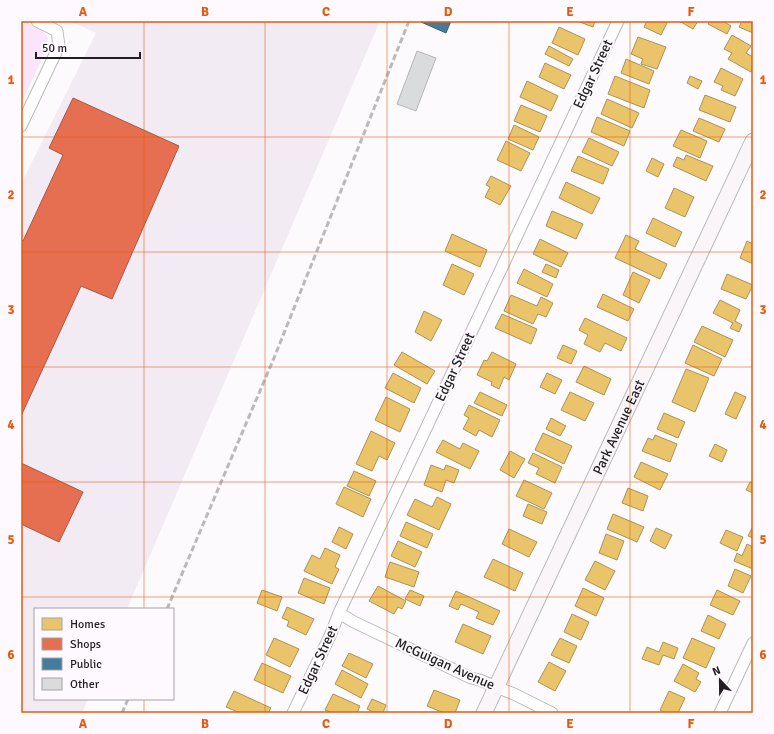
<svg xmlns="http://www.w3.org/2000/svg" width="774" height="734" viewBox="0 0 774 734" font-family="Signika,sans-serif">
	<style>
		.built { fill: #f3ebf3 }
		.green { fill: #f9e6fa }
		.homes { fill: #e9c46a; stroke: #ad9254 }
		.shops { fill: #e76f51; stroke: #ab5742 }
		.public { fill: #457b9d; stroke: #3a5f78 }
		.building { fill: #dadbdc; stroke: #b5b5b6 }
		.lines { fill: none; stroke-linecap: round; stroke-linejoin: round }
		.minor-casing { stroke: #bbb9bb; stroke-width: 13 }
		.secondary-casing { stroke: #bbb9bb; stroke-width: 17 }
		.minor { stroke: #fffeff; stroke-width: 11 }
		.secondary { stroke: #f9f5f9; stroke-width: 15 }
		.rail { stroke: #bbb9bb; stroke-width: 3; stroke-dasharray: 6 3; stroke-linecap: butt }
		.grid { fill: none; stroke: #e8590c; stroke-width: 1; stroke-opacity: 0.55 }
		.labels { text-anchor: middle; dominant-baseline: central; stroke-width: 4; stroke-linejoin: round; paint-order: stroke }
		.street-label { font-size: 14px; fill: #201e20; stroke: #fef9fe }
		.neatline { fill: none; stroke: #e8590c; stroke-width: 1.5 }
		.grid-label { font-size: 13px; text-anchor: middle; font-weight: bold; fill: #e8590c }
	</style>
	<rect width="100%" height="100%" fill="#fdfafd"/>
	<path class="built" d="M70,21H380L127,609H35V699H88L82,713H21V184L96,33Z"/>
	<path class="green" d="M21,21H23L41,29L48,37L47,48L21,104Z"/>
	<path class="homes" d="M577,21H595L593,27Z
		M647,21H668L661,35L644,27Z
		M679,21H698L693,29Z
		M710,21H723L731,26L727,34L708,24Z
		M742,21H753V33L739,27Z
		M559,27L585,39L578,55L552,43Z
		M732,35L751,46L746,53L753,57V68L751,72L728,59L732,53L724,49Z
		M638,37L666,47L657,69L641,64L643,59L631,54Z
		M549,46L573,59L569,66L545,54Z
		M626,59L654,71L649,84L621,73Z
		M545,63L571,75L564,89L539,77Z
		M721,68L743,79L735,96L721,90L723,86L714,82Z
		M615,76L650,90L644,108L608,94Z
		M690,76L702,81L698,89L687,83Z
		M527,81L558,96L551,111L520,97Z
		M705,95L736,107L730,122L699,110Z
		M607,99L639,113L632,128L601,114Z
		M521,105L547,116L540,132L514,121Z
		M597,117L630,131L624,146L591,132Z
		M699,118L725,129L719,142L693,131Z
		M514,125L539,137L533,150L508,139Z
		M681,130L707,141L700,158L673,146Z
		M589,138L619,152L612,166L582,152Z
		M506,141L530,153L521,171L497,160Z
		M686,155L713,166L706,181L673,166L677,157L684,160Z
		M578,156L609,169L603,184L571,171Z
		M652,158L664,164L658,177L646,171Z
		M491,176L511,186L500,205L485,197L490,187L486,185Z
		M566,182L600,198L592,214L559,198Z
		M674,188L694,197L685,217L665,208Z
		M552,211L583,224L576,239L546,226Z
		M653,218L682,232L675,247L646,233Z
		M452,234L487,250L480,267L445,251Z
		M626,235L639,241L635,249L667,264L660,279L615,258Z
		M540,239L568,253L561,267L533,254Z
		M747,241L753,244V264L740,258Z
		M452,264L474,274L464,295L443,285Z
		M546,264L559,270L556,278L542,272Z
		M524,269L553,284L547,297L517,283Z
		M633,272L650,280L639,303L623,295Z
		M727,274L753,285L746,299L721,289Z
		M603,294L634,309L628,321L597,307Z
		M511,295L537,306L541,297L553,303L546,317L538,314L533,324L504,311Z
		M720,300L740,310L735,321L742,325L739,332L730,328L733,323L713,313Z
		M424,311L442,320L431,341L415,332Z
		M502,314L537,329L531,344L495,328Z
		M585,318L627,338L621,351L605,343L600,352L584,344L588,335L579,330Z
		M702,326L733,340L725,357L694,342Z
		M563,345L577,351L571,364L557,358Z
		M693,345L722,359L714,376L685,363Z
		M402,352L435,371L427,384L394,365Z
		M492,352L516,364L509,380L504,377L499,389L491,385L492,382L477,375L484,360L487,361Z
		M584,366L611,379L604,395L576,382Z
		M686,369L709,378L695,412L672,402Z
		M393,373L421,388L414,403L385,388Z
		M547,373L562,380L555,394L540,387Z
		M480,392L507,405L502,416L474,403Z
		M570,392L594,403L585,421L561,410Z
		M735,392L746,397L736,419L725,414Z
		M386,397L410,409L400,432L375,420Z
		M469,405L500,420L492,437L479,430L476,436L463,429L469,418L464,415Z
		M664,413L685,422L678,438L657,429Z
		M551,418L566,426L560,436L546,429Z
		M371,431L395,443L387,460L379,456L372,471L356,464Z
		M543,433L572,446L564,464L535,450Z
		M655,435L677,444L670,462L642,451L648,438L653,440Z
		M443,440L460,449L463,443L479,451L470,469L436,452Z
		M715,444L727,450L722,462L709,456Z
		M510,451L525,459L514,478L500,470Z
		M533,453L562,467L555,483L536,474L539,468L528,463Z
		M641,462L668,474L660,490L634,477Z
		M431,465L444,470L446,465L459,470L454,483L446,480L442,492L424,485Z
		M354,471L376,481L369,496L347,486Z
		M524,480L552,493L544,509L516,496Z
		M750,482L753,483V493L746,490Z
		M344,487L371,499L363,517L336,504Z
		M628,488L648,496L643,511L622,503Z
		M437,497L451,504L439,530L407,515L415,499L432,507Z
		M528,504L547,512L542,524L523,516Z
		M613,514L644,527L637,542L607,529Z
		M406,522L433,534L427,548L400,536Z
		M753,526V538L748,536Z
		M339,527L353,534L346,549L332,542Z
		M656,528L672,535L665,549L650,541Z
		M509,529L537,542L529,557L502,544Z
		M726,530L743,537L737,551L720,543Z
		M606,534L624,541L617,560L599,553Z
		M398,541L422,552L415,567L391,556Z
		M747,544L753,547V569L734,561L737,553L742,556Z
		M325,548L340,555L335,567L339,569L332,584L304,571L312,555L320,559Z
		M493,559L523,573L515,591L484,577Z
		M595,561L615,571L605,590L585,580Z
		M390,562L419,572L414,587L385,577Z
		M735,569L751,576L743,593L728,586Z
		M304,578L330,588L324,604L298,593Z
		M378,586L406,601L402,609L398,607L394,614L369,601Z
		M583,588L604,598L596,616L575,606Z
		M262,590L282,597L277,611L257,603Z
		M410,590L424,596L420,606L405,599Z
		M717,590L740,601L733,615L710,605Z
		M456,591L500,611L493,625L476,618L479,612L461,604L458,610L449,606Z
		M287,607L314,619L306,635L287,626L289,621L282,618Z
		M572,614L589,622L581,640L564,632Z
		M708,615L726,624L719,639L701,631Z
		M463,624L491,636L483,654L455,642Z
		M274,638L299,649L290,667L266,655Z
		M560,638L577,646L569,663L551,655Z
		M692,638L715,648L706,668L683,658Z
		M663,642L678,648L674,659L663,655L659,665L642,659L647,647L659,652Z
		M349,653L373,664L366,678L342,666Z
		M549,662L566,671L555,691L538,682Z
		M262,663L291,676L283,693L254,680Z
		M683,664L699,673L696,679L701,682L695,692L674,681Z
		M342,670L368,684L361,698L335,684Z
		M434,690L460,700L455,713H444L427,706Z
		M234,691L271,708L268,713H240L226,707Z
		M669,691L685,698L678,713H665L660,710Z
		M333,694L360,706L357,713H333L325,710Z
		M372,699L386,705L383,713H375L367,709Z"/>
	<path class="shops" d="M73,98L179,146L112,299L81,286L21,416V240L23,241L63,155L49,148Z
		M21,463L83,492L59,542L21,524Z"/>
	<path class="public" d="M421,21H451L446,33L421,22Z"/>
	<path class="building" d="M417,51L436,58L416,111L397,104Z"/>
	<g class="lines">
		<g class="minor-casing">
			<path id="minor" d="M21,126L59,46L57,31L37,21
				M339,613L354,622L471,678L480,680L496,687L514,694L552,713
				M293,713L330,636L339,613L618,21
				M720,713L753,643"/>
		</g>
		<g class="secondary-casing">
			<g id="secondary">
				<path id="s1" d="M484,713L753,141"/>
			</g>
		</g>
		<use href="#minor" class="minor"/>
		<use href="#secondary" class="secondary"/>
		<path class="rail" d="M167,609L274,358L409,21
			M122,713L128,699"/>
	</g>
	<path class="grid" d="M144,21V609M265,21V713M387,21V713M509,21V713M630,21V713M21,137H753M21,252H753M21,367H753M21,482H753M21,597H753M144,699V713"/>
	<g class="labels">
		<g class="street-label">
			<text transform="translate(593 74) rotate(-65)">Edgar Street</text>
			<text transform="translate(455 367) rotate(-65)">Edgar Street</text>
			<text stroke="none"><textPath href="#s1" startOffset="316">Park Avenue East</textPath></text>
			<text transform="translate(318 660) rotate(-65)">Edgar Street</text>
			<text transform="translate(445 664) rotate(24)">McGuigan Avenue</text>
		</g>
	</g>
	<rect width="774" height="734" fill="none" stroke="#fef9fe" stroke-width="44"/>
	<rect x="34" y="608" width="140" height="92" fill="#fef9fe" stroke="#a5a1a5"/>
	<rect x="42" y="618" width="20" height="12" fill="#e9c46a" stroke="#a5a1a5"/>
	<text x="70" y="628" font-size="12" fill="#201e20">Homes</text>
	<rect x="42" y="638" width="20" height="12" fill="#e76f51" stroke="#a5a1a5"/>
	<text x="70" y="648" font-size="12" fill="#201e20">Shops</text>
	<rect x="42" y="658" width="20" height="12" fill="#457b9d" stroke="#a5a1a5"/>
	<text x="70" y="668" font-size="12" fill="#201e20">Public</text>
	<rect x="42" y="678" width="20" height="12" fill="#dadbdc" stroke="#a5a1a5"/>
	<text x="70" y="688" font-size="12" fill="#201e20">Other</text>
	<g transform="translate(720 680) rotate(338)" stroke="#fef9fe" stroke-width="3" paint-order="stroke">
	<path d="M0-3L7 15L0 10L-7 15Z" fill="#201e20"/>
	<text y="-6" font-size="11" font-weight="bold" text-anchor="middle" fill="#201e20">N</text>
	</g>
	<path d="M36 52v6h104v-6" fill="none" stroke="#201e20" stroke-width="2"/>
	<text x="42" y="52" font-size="12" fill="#201e20" stroke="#fef9fe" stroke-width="3" paint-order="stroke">50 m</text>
	<rect x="22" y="22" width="730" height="690" class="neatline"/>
	<g class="grid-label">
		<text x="83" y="16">A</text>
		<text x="205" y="16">B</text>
		<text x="326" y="16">C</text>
		<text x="448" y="16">D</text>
		<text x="570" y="16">E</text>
		<text x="691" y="16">F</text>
		<text x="11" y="84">1</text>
		<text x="763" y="84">1</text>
		<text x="11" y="199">2</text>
		<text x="763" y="199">2</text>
		<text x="11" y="314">3</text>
		<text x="763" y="314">3</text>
		<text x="11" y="429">4</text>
		<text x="763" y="429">4</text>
		<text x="11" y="544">5</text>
		<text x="763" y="544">5</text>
		<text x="11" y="659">6</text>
		<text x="763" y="659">6</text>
		<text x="83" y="728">A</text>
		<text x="205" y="728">B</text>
		<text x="326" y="728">C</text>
		<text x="448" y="728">D</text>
		<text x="570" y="728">E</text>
		<text x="691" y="728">F</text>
	</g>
</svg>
